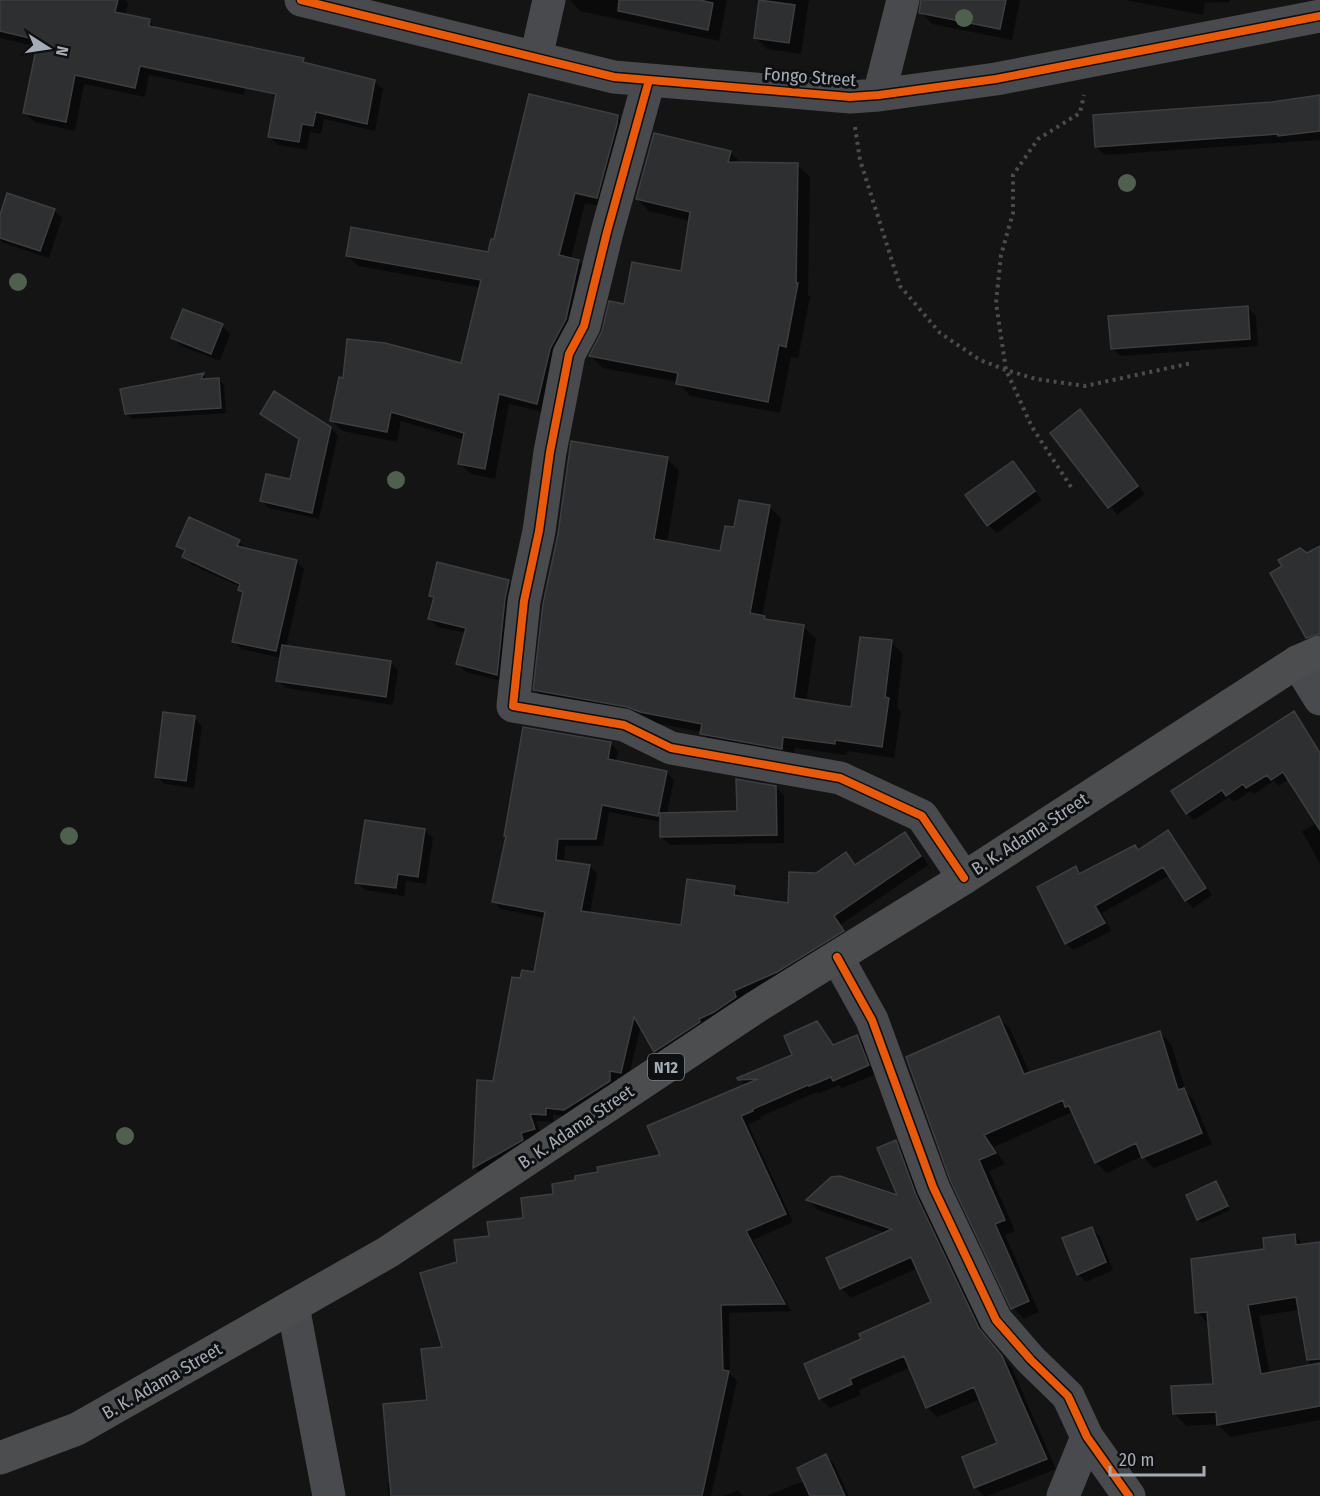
<svg xmlns="http://www.w3.org/2000/svg" width="1320" height="1496" viewBox="0 0 1320 1496" font-family="'Fira Sans Condensed',sans-serif">
	<style>
		.shadow { fill: #0007; fill-rule: evenodd }
		.building { fill: #2e2f30; stroke: #3c3e40; stroke-width: 1.5 }
		.lines { fill: none; stroke-linecap: round; stroke-linejoin: round }
		.path { stroke: #4a4c4f; stroke-width: 4; stroke-dasharray: 3 4.5; stroke-linecap: butt }
		.minor { stroke: #494a4d; stroke-width: 33 }
		.highway { stroke: #4b4d4f; stroke-width: 33 }
		.cycleway-casing { stroke: #0e0f10; stroke-width: 11 }
		.cycleway { stroke: #e8590c; stroke-width: 8 }
		.tree { fill: #4f604e }
		.labels { text-anchor: middle; dominant-baseline: central; stroke-width: 6; stroke-linejoin: round; paint-order: stroke }
		.shield { fill: #0e0f10; stroke: #787d84; stroke-width: 1.5 }
		.shield-label { font-size: 16px; font-weight: bold; fill: #a6acb5 }
		.street-label { font-size: 18px; fill: #a6acb5; stroke: #0e0f10 }
	</style>
	<rect width="100%" height="100%" fill="#141414"/>
	<path class="shadow" d="M0,0H125L128,3L125,16L149,21L157,29L251,56L244,95L149,75L145,97L84,84L75,131L35,122L25,113L38,47L0,38Z
		M570,0H727L719,41L580,11Z
		M761,0H809L801,54L767,49L755,37Z
		M922,0H1020L1012,40L932,24L921,12Z
		M1125,0H1229V2L1205,3L1203,15Z
		M303,59L309,65L374,81L383,89L375,131L324,119L321,134L310,132L307,150L278,145L270,137L277,98L271,93Z
		M1320,97V140L1105,155L1096,147L1272,103Z
		M617,117L628,127L607,208L585,203L571,259L579,261L589,272L547,413L509,404L495,479L471,474L460,464L465,440L401,421L397,442L343,431L332,421L462,365L481,288L358,266L347,255L489,253L495,241Z
		M730,152L742,164L797,165L810,177L808,295L810,297L798,358L791,357L780,413L690,396L678,382L603,368L591,356L626,306L683,273L690,221L649,211L637,199Z
		M54,210L62,218L49,258L3,243L0,240V219Z
		M1247,308L1256,316L1258,346L1121,356L1112,348Z
		M222,326L230,334L220,361L181,346L173,338Z
		M203,375L208,380L218,379L224,385L226,413L132,419L126,413L122,391Z
		M1080,411L1145,494L1117,515L1052,433Z
		M262,414L330,428L338,435L319,519L269,508L262,501L291,481L300,441L269,421Z
		M667,459L679,470L667,543L721,553L735,529L769,507L781,518L762,617L768,622L804,627L816,639L806,702L852,708L891,642L903,654L897,707L901,711L894,758L847,751L846,755L795,748L793,760L713,746L702,732L547,702L535,690Z
		M1013,463L1042,500L997,533L988,525Z
		M239,541L247,550L296,561L304,569L286,647L390,662L398,670L393,705L286,688L278,680L281,658L242,649L233,641L244,594L240,590L241,587L192,565L184,557L185,553L178,545Z
		M508,582L517,590L505,682L466,672L458,664L466,633L438,627L429,618L434,599L431,595Z
		M1294,713L1300,720L1320,751V864L1302,831L1317,823L1289,779L1279,786L1274,781L1254,794L1251,791L1234,802L1229,797L1194,820L1187,813Z
		M194,718L202,726L194,788L165,784L157,776Z
		M610,743L618,751L616,762L666,772L674,780L667,814L738,812L775,787L784,795V843L670,845L661,837V822L609,812L603,846H565L564,862L590,866L597,874L590,914L682,926L734,887L742,895V898L789,904L817,874L846,854L857,866L905,834L913,841L928,865L840,925L850,939L663,1059L656,1051L641,1026L628,1080L617,1077V1089L572,1117L553,1115V1122L536,1121L542,1136L482,1175L475,1167L479,1082H494L521,980L535,974L545,918L501,909L494,902Z
		M425,830L433,838L426,884L406,881L404,896L365,890L357,882Z
		M1168,832L1175,839L1212,895L1193,908L1186,900L1170,875L1102,913L1111,931L1073,950L1066,943L1075,868L1081,874L1135,847L1139,851Z
		M999,1018L1010,1029L1030,1074L1160,1033L1171,1044L1186,1092L1194,1101L1212,1144L1154,1168L1142,1156L1107,1173L1096,1162L1072,1112L994,1147L1005,1164L989,1171L1015,1231L1005,1235L1039,1312L1024,1319L1013,1308L952,1179Z
		M817,1023L835,1046L857,1037L865,1045L876,1074L842,1088L839,1085L818,1094L817,1092L760,1117L761,1119L748,1124L793,1222L753,1240L791,1311L729,1313L730,1374L737,1381L711,1496H389L387,1483H392L428,1401L444,1348L458,1263L490,1237L525,1219L577,1181L662,1156L746,1086L739,1079L794,1056Z
		M895,1141L905,1151L926,1207L989,1340L1012,1368L1056,1469L988,1496H984L975,1487L999,1444L981,1399L937,1417L927,1407L911,1367L859,1390L861,1395L830,1408L820,1398L933,1303L918,1268L851,1298L841,1288L886,1233L818,1210L808,1200L899,1198Z
		M1216,1183L1220,1187L1230,1210L1202,1223L1198,1219Z
		M1092,1228L1100,1237L1113,1270L1086,1282L1078,1274Z
		M1294,1235L1304,1245L1320,1243V1420L1230,1437L1218,1424L1186,1426L1174,1413L1215,1386L1209,1325L1197,1312ZM1299,1310L1310,1367L1270,1374L1259,1316Z
		M826,1456L834,1464L849,1496H766L804,1481Z
		M738,1490L743,1496H724Z"/>
	<path class="building" d="M0,0H118L115,12L150,19L149,26L304,58L303,62L375,80L367,124L316,112L313,126L302,124L299,142L268,137L276,94L140,66L135,88L75,75L66,122L23,113L38,40L0,31Z
		M619,0H699L713,3L708,30L618,11Z
		M759,0L795,5L789,43L754,38Z
		M921,0H1006L1000,29L919,13Z
		M529,94L618,115L617,124L597,198L575,193L559,255L579,260L566,319L550,349L537,404L499,394L485,469L458,464L464,433L391,412L387,432L330,421L339,377L343,378L347,339L385,343L461,363L481,280L346,256L351,227L488,252L491,239H494Z
		M1320,95V131L1278,136V134L1095,147L1093,115L1272,102Z
		M654,133L731,151L728,162L798,163L796,283H798L786,347L779,345L768,402L676,384L678,373L589,356L602,331L609,301L624,304L632,262L681,271L690,212L636,199Z
		M7,193L55,209L40,251L0,238V215Z
		M1248,306L1250,339L1111,349L1108,316Z
		M183,309L223,324L211,354L171,338Z
		M204,373L201,379L219,378L221,408L125,414L120,389Z
		M274,391L331,427L312,513L260,501L266,474L290,479L299,439L260,414Z
		M1080,409L1138,486L1108,508L1050,433Z
		M571,441L668,457L654,539L720,551L725,526L734,527L739,500L770,505L750,613L765,616L764,619L804,625L794,698L851,707L860,637L892,640L885,697L889,698L882,747L835,740V744L783,737L782,749L700,734L702,724L640,712L627,707L533,690L543,604L558,534Z
		M1013,461L1035,491L987,526L965,495Z
		M189,517L240,540L237,546L297,560L276,651L232,642L243,592L238,590L240,584L182,557L185,550L176,546Z
		M1320,546V634L1306,638L1270,573L1282,566L1278,560L1300,548L1307,553Z
		M437,562L509,580L505,599L497,675L456,664L466,628L428,619L434,597L429,596Z
		M282,645L391,661L386,697L276,681Z
		M1294,711L1320,753V830L1283,772L1271,780L1267,775L1246,788L1243,784L1226,796L1222,790L1186,814L1171,791Z
		M163,712L195,716L186,781L155,777Z
		M523,727L611,742L608,759L667,771L658,816L602,805L596,839H558L556,860L590,865L581,911L681,925L687,879L735,886L734,895L788,903L789,872L816,873L846,852L855,865L905,832L921,856L834,916L844,931L777,972L734,991L736,997L714,1012L699,1019L700,1022L654,1052L634,1017L621,1073L610,1071V1081L564,1110L546,1108V1115L530,1114L535,1129L521,1133L523,1140L473,1168L477,1080L493,1081L512,977L520,978L522,970L534,972L545,912L492,902L506,836H504Z
		M736,779L776,786L777,835L660,837V813L737,811Z
		M365,820L425,829L418,877L398,874L396,888L355,883Z
		M1168,830L1206,888L1185,901L1163,867L1095,906L1105,923L1065,944L1037,887L1076,866L1079,874L1135,845L1138,850Z
		M999,1016L1024,1074L1160,1031L1178,1090L1184,1088L1202,1133L1142,1158L1136,1143L1095,1163L1069,1106L1065,1107L1063,1100L984,1135L996,1153L979,1160L1005,1220L995,1224L1029,1301L1011,1309L950,1180L906,1057Z
		M817,1021L833,1045L857,1035L869,1065L833,1081L831,1077L809,1086L808,1085L753,1109V1111L741,1116L786,1214L746,1231L785,1304L721,1305L723,1370L729,1371L702,1496H391L383,1404L427,1400L421,1349L442,1347L420,1273L457,1262L454,1240L489,1236L487,1222L523,1218L521,1198L553,1194L552,1184L575,1180V1176L598,1172L597,1167L660,1155L647,1126L758,1079L738,1080L737,1078L792,1055L784,1036Z
		M896,1140L916,1195L979,1328L1002,1356L1047,1459L974,1488L962,1457L997,1443L974,1387L926,1408L904,1356L850,1379L852,1384L819,1399L804,1364L861,1339L859,1334L931,1302L911,1257L840,1289L826,1258L892,1229L806,1200L831,1177L840,1176L897,1195L877,1148Z
		M1216,1181L1228,1206L1197,1220L1186,1195Z
		M1092,1227L1106,1262L1077,1275L1062,1238Z
		M1295,1234L1296,1245L1320,1242V1359L1307,1360L1296,1297L1248,1305L1261,1374L1320,1363V1406L1217,1425L1216,1412L1173,1414L1171,1386L1213,1384L1207,1312L1195,1313L1191,1259L1264,1249L1263,1238Z
		M826,1454L845,1496H810L797,1468Z"/>
	<g class="lines">
		<path class="path" d="M855,127L860,160L900,286L940,333L980,360L1006,370L1036,379L1085,386L1192,363
			M1071,487L1032,427L1006,370L996,303L1001,255L1013,213V175L1038,139L1080,113L1084,95"/>
		<path class="minor" d="M301,0L614,77L850,97L879,95L996,79L1320,16
			M536,58L549,0
			M649,80L607,232L584,326L569,354L550,452L539,531L524,601L513,706L624,725L671,748L840,778L922,816L964,878
			M879,95L903,0
			M1297,662L1320,699
			M837,957L872,1020L933,1187L996,1320L1031,1360L1068,1396L1087,1437L1129,1496
			M293,1306L329,1496
			M1063,1496L1087,1437"/>
		<path class="highway" d="M0,1458L77,1429L388,1252L756,1007L964,878L1297,662L1320,652"/>
		<g class="cycleway-casing">
			<path id="cycleway" d="M301,0L614,77L850,97L879,95L996,79L1320,16
				M649,80L607,232L584,326L569,354L550,452L539,531L524,601L513,706L624,725L671,748L840,778L922,816L964,878
				M837,957L872,1020L933,1187L996,1320L1031,1360L1068,1396L1087,1437L1129,1496"/>
		</g>
		<use href="#cycleway" class="cycleway"/>
	</g>
	<g class="tree">
		<circle cx="964" cy="18" r="9"/>
		<circle cx="1127" cy="183" r="9"/>
		<circle cx="18" cy="282" r="9"/>
		<circle cx="396" cy="480" r="9"/>
		<circle cx="69" cy="836" r="9"/>
		<circle cx="125" cy="1136" r="9"/>
	</g>
	<g class="labels">
		<rect class="shield" x="648" y="1054" width="36" height="26" rx="4.5"/>
		<g class="shield-label">
			<text x="666" y="1067">N12</text>
		</g>
		<g class="street-label">
			<text transform="translate(810 77) rotate(4)">Fongo Street</text>
			<text transform="translate(1030 834) rotate(-33)">B. K. Adama Street</text>
			<text transform="translate(576 1127) rotate(-34)">B. K. Adama Street</text>
			<text transform="translate(162 1381) rotate(-30)">B. K. Adama Street</text>
		</g>
	</g>
	<g transform="translate(48 48) rotate(102)" stroke="#0e0f10" stroke-width="4.5" paint-order="stroke">
	<path d="M0-4.5L10 22L0 15L-10 22Z" fill="#a6acb5"/>
	<text y="-9" font-size="16" font-weight="bold" text-anchor="middle" fill="#a6acb5">N</text>
	</g>
	<path d="M1110 1466v9h94v-9" fill="none" stroke="#a6acb5" stroke-width="3"/>
	<text x="1119" y="1466" font-size="18" fill="#a6acb5" stroke="#0e0f10" stroke-width="4.5" paint-order="stroke">20 m</text>
</svg>
